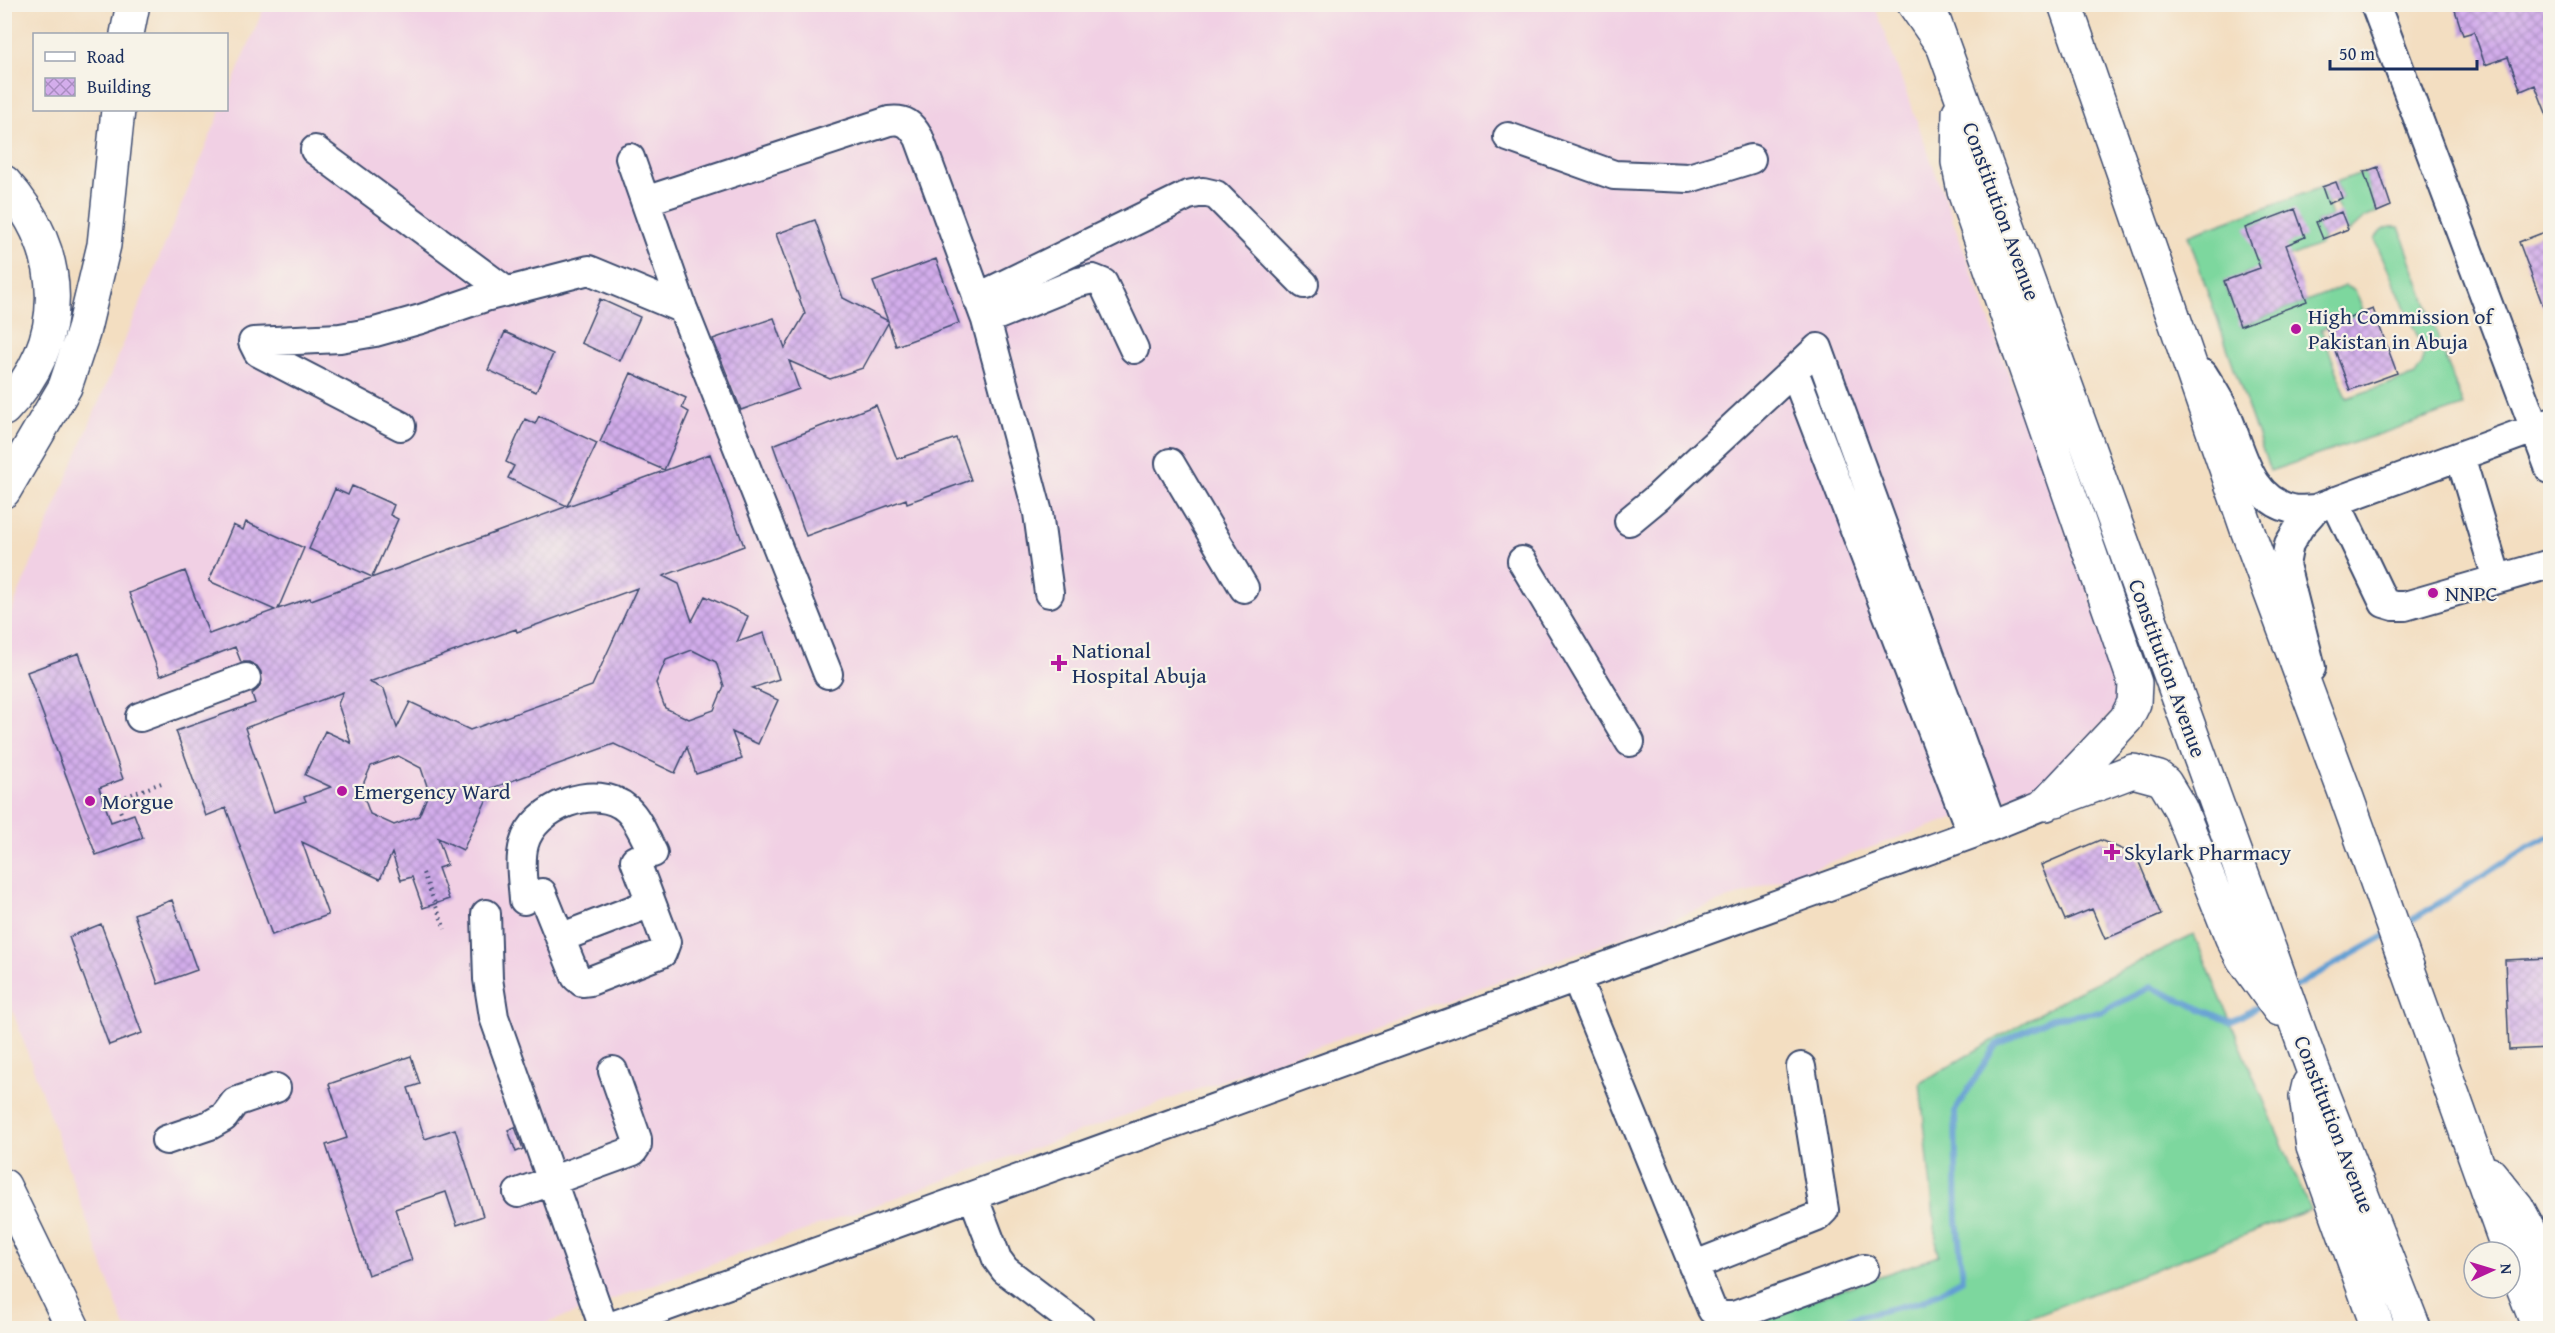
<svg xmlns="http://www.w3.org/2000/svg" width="2555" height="1333" viewBox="0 0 2555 1333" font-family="'Gentium Book Plus',serif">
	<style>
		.built { fill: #f1d0e4 }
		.grass { fill: #7dd79e; stroke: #4c837e; stroke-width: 1.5 }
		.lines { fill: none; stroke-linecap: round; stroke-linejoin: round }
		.stream { stroke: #629fd3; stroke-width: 6 }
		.building { fill: url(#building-cross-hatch); fill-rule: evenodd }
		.minor-casing { stroke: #3b496d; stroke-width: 32 }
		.major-casing { stroke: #3b496d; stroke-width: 36 }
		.highway-casing { stroke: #3b496d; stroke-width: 36 }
		.path { stroke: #3b496d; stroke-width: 4; stroke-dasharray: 1.5 4.5; stroke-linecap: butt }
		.minor { stroke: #fff; stroke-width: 28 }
		.major { stroke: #fff; stroke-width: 33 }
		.highway { stroke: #fff; stroke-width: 33 }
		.poi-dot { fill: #b5179e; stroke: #f7f3e8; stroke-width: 2 }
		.labels { text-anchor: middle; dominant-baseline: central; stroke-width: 4.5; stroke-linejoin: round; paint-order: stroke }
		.street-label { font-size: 22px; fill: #1b2f5e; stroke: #f7f3e8 }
		.poi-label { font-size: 22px; fill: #1b2f5e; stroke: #f7f3e8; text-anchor: start }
	</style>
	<defs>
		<pattern id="building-cross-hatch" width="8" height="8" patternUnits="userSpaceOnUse" patternTransform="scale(1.5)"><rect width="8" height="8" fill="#d3adeb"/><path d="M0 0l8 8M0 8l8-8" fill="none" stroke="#aa8dc2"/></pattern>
	</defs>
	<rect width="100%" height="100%" fill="#f7f3e8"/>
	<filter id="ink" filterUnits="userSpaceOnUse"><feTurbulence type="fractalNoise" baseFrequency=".0167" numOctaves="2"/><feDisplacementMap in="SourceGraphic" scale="12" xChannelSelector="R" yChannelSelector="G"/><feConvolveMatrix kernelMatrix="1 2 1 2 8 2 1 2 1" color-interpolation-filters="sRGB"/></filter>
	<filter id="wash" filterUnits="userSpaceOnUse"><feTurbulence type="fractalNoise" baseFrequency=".008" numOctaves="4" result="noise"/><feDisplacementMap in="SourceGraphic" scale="24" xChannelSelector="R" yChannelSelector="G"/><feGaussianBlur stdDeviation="1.35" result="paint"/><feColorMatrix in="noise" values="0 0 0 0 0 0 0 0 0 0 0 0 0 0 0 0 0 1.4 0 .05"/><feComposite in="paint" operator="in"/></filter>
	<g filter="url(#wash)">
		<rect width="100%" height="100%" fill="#f3dec1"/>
		<path class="built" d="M1874,4L2127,698L2037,788L533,1328H125L5,989L4,629L221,110H226L227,97L265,5Z"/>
		<path class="grass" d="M2364,172L2377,212L2363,219L2349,232L2335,201L2342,198L2336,182Z
			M2322,187L2332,216L2316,222L2323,239L2319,245L2224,282L2241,326L2345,286L2355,290L2364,313L2321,329L2347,398L2415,375L2422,365L2424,351L2375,240C2380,229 2387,226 2399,227L2463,406L2270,471L2188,235Z
			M2194,935L2310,1210L2002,1328H1731L1938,1256L1920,1083L2076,992Z"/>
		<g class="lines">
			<path class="stream" d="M2402,926L2530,846L2550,836
				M2293,988L2386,935
				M1811,1328L1923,1301L1963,1279L1957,1220L1955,1111L1996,1045L2051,1018L2101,1012L2151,987L2231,1022L2263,1004"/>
		</g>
		<g id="blocks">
			<path class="building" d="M2453,4H2550V123L2535,85L2521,91L2508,57L2485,65L2474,32L2463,35Z
				M2378,167L2391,206L2377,212L2364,172Z
				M2336,182L2342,198L2328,204L2322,187Z
				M2295,209L2305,237L2286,245L2307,301L2240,326L2224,281L2260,268L2245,228Z
				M2341,212L2348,229L2323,239L2316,222Z
				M815,220L843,298L888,321L873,282L936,259L959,323L896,346L888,323L863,368L830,379L789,361L799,389L741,410L713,339L774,318L785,348L805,314L776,234Z
				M2550,230V321L2549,322L2519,242Z
				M600,299L640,317L620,361L581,343Z
				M2373,309L2397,373L2350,390L2326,327Z
				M505,332L553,354L536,392L488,370Z
				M631,373L686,398L682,408L689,412L664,470L600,442Z
				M876,405L897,459L956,438L971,480L907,503L906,499L806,536L773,445Z
				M539,416L597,443L567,506L508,478L514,466L506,462L525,419L535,424Z
				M710,454L744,546L663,576L679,584L692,621L705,596L748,616L737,642L764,633L779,679L752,688L778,700L758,744L732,732L742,759L696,774L687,747L675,773L614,744L492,788L463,850L438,838L447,865L438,868L449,899L423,908L412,877L401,880L392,853L380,879L302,842L328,915L272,935L226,808L206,816L176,731L255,703L252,694L258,689L262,681L261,672L257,666L249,662H241L235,647L160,676L129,593L185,571L209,634L275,610L209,581L233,525L243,530L246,522L304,548L278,609L310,598L311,600ZM637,588L592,686L470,730L410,702L397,728L384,689L369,682L516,629L517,632ZM692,650L716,662L724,686L714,710L689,719L665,708L656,683L666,660ZM343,692L338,704L351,743L325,731L305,775L331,787L304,797L306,801L274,812L245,728ZM398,756L421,768L429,792L419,816L394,825L370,814L361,789L371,766Z
				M352,486L394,505L390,515L398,519L372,577L309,549L335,489L348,495Z
				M79,653L123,779L99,788L111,822L134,814L143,838L96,855L27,672Z
				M2100,840L2136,855L2161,915L2105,939L2092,909L2065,920L2041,865Z
				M172,900L197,970L158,984L134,914Z
				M101,924L142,1033L109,1045L69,937Z
				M2550,958V1048L2509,1050L2505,960Z
				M411,1056L420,1084L408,1088L425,1139L455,1129L483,1216L457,1225L446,1192L395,1209L412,1260L368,1275L326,1145L347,1138L329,1084Z
				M515,1127L523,1149L516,1152L508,1130Z"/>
		</g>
	</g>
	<g filter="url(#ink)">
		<use href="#blocks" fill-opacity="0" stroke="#3b496d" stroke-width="1.5"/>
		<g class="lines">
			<g class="minor-casing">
				<path id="minor" d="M2375,4L2550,469
					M1508,137L1614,175L1689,178L1751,159
					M315,150L506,291
					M630,158L683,309L828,674
					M645,201L889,121C905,119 911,124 919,138L986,320L1038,513L1049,593
					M977,298L1188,195L1203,192L1216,195L1304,284
					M986,320L1079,282L1093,279L1103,283L1134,349
					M1794,371L1972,834
					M2203,374C2211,387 2220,400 2226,414C2242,449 2248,499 2292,509C2299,511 2308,509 2315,509L2550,423
					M401,426L258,352L253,342L340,338L375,332L421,319L485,297L589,270L683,309
					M2460,456L2497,579
					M1170,463L1244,588
					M2335,501L2384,603L2394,606H2405L2550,564
					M1629,521L1658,497L1818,348L1992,826
					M1522,561L1630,742
					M2311,668L2285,565L2289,544L2300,526L2315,509
					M140,717L246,678
					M542,893L576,977L582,982L590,981L662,953L666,942L635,860
					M524,900C523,883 519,861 524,844C534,806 597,782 627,809C639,820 646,840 653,853
					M486,914L488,979L494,1017L604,1328
					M560,938L651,903
					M1576,977L1712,1310L1722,1316H1734L1864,1269
					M166,1140L210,1125L224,1117L235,1102L276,1088
					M518,1193L633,1151L637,1145V1139L613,1071
					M973,1196L997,1259L1005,1270L1081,1328
					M1693,1266L1817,1217L1824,1210L1801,1067
					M607,1328L1972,834L2046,804"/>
			</g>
			<g class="major-casing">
				<path id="major" d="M2065,4L2248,532L2347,798L2509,1252
					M1932,15L2313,1070L2414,1328
					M1959,112L1958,162L1964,191L2135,683L2134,703L2126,719L2046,804
					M2056,800L2133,771L2159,778L2165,783L2180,808L2232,938L2243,959L2279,1009
					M2309,1084L2306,1097L2313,1147L2378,1328
					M2490,1174L2517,1207L2534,1239L2550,1281
					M4,1186L73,1328
					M2510,1254L2539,1328"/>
			</g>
			<g class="highway-casing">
				<path id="highway" d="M1914,4L1941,43
					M127,34L133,4
					M4,182C67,251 70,341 4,409
					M4,491L65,387L83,333L104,245L118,110"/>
			</g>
			<path class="path" d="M123,818L116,800L164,782
				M423,873L445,929"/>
			<use href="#minor" class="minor"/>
			<use href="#major" class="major"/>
			<use href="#highway" class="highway"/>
		</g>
	</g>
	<g class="poi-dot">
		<circle cx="2296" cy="329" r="6"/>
		<circle cx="2433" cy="593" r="6"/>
		<path d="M1056 654h6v6h6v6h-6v6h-6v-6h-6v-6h6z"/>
		<circle cx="342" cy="791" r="6"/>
		<circle cx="90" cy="801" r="6"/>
		<path d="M2109 843h6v6h6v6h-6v6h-6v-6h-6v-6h6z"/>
	</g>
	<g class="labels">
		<g class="street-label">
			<text transform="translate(2002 211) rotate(70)">Constitution Avenue</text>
			<text transform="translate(2168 668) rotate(70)">Constitution Avenue</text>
			<text transform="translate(2335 1124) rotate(69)">Constitution Avenue</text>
		</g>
		<g class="poi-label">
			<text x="2308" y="316">High Commission of<tspan x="2308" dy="25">Pakistan in Abuja</tspan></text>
			<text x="2445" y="593">NNPC</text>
			<text x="1072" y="650">National<tspan x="1072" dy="25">Hospital Abuja</tspan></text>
			<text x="354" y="791">Emergency Ward</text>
			<text x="102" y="801">Morgue</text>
			<text x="2124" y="852">Skylark Pharmacy</text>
		</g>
	</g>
	<rect width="2555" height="1333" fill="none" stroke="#f7f3e8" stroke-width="24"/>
	<rect x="33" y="33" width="195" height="78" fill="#f7f3e8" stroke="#9fa5b1" stroke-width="1.5"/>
	<rect x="45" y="52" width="30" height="9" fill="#ffffff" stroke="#9fa5b1" stroke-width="1.5"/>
	<text x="87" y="63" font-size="18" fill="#1b2f5e">Road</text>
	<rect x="45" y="78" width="30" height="18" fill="url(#building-cross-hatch)" stroke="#9fa5b1" stroke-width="1.5"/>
	<text x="87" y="93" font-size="18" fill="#1b2f5e">Building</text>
	<g transform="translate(2492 1270) rotate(86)"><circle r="28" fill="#f7f3e8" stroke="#9fa5b1" stroke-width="1.5"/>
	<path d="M0-4.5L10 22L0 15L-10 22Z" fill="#b5179e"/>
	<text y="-9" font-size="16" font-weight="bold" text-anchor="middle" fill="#1b2f5e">N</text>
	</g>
	<path d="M2330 60v9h147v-9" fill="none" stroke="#1b2f5e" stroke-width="3"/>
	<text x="2339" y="60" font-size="18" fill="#1b2f5e" stroke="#f7f3e8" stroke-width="4.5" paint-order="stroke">50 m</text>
</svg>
